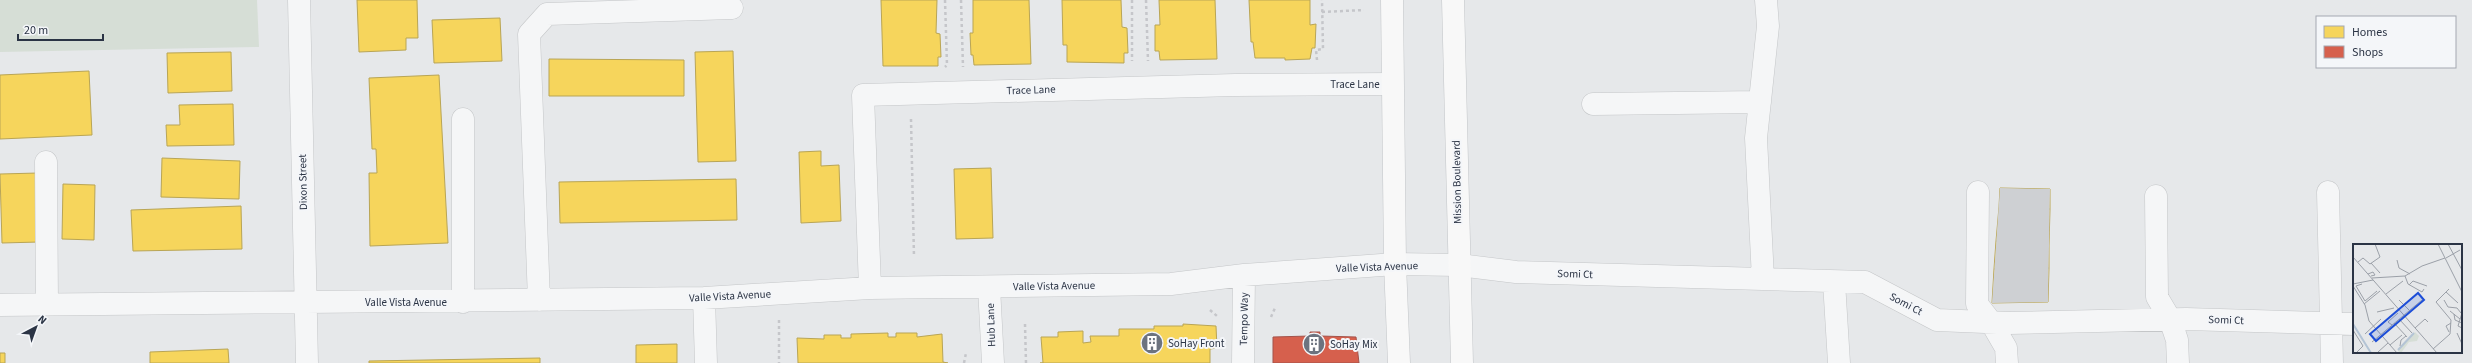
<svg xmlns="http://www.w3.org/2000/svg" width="2472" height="363" viewBox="0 0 2472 363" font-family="'Source Sans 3',sans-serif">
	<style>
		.green { fill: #d6ded6 }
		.homes { fill: #f6d55c; stroke: #b9a555 }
		.shops { fill: #d6604d; stroke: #a3534b }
		.building { fill: #ced0d3 }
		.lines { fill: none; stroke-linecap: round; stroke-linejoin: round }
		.minor-casing { stroke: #c4c6c8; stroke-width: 23 }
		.major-casing { stroke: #c2c5c8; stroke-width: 23 }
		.path { stroke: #c5c6ca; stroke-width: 2.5; stroke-dasharray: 3 3; stroke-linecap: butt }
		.minor { stroke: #f5f6f7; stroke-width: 22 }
		.major { stroke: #f8f8f8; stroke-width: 22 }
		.labels { text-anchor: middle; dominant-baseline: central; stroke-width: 4; stroke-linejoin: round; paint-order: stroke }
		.street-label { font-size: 11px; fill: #2b3445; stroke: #f4f6f9 }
		.poi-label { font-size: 11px; fill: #2b3445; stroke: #f4f6f9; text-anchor: start }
		.inset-river { fill: none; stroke: #b4c4d5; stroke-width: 2 }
		.inset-road { fill: none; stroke: #9ba0a8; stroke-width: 1 }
		.view { fill: #1d4ed8; fill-opacity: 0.15; stroke: #1d4ed8; stroke-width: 2 }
		.inset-edge { fill: none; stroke: #2b3445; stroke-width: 2 }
	</style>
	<rect width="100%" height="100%" fill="#e6e8ea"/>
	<path class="green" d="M0,0H257L259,47L0,52Z"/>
	<path class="homes" d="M357,0H417L418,38H406V50L359,52Z
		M881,0H937L936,33L940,34L941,57H938V66H883Z
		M973,0H1029L1031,64L974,65L973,55H971L970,33H973Z
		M1062,0H1121L1122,27L1127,28L1128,53H1124V63L1067,62V45H1063Z
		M1159,0H1215L1217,59L1160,60L1159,51H1155V25H1160Z
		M1249,0H1310V25L1316,24L1315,48H1312L1310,59L1285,60V58H1255L1253,42H1251Z
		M500,18L502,61L434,63L432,20Z
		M733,51L736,161L698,162L695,52Z
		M231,52L232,91L168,93L167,53Z
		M549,59L684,60V96H549Z
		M89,71L92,135L0,139V75Z
		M439,75L448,243L370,246L369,173H377L376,149H372L369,78Z
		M233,104L234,145L167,146L166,125H180L179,105Z
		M821,151V166L839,165L841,221L801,223L799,152Z
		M162,158L240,161L239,199L161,197Z
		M991,168L993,238L956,239L954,169Z
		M38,173L39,242L2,243L0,174Z
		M736,179L737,220L560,223L559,182Z
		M63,184L95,185L94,240L62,239Z
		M2000,188L2050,189V209L1999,207Z
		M241,206L242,249L133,251L131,210Z
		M1999,207L2050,209L2049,245L1996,241Z
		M1996,241L2049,245V268L1994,269Z
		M2049,268L2048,302L1992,303L1994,269Z
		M1183,324L1216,326L1217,348L1210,349V363H1040H1043L1041,337H1058V332L1083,331V343L1091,342L1090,336H1119V329H1154V326H1183Z
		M888,333V337H896V333H917V337L942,334L943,362L948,363H798L797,338L824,339V335H841V338H851V334Z
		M677,344V363H636V345Z
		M228,349L229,363H150V352Z
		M0,353H5V363H0Z
		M540,358V363H369V361Z"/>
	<path class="shops" d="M1310,332H1320V336L1356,337L1359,363H1273V337L1310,336Z"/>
	<path class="building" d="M2000,188L2050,189L2048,302L1992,303Z"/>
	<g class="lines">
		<g class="minor-casing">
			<path id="minor" d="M299,0L307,363
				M1593,104L1760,102
				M46,162L47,304
				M1978,192L1977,304L1991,322L2006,348L2007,363
				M2328,192L2332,363
				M2156,196L2157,297L2170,319L2177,340L2178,363
				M1763,279L1756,138L1768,26L1766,0
				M1834,282L1839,363
				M989,287L993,363
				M870,288L863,95L1235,85L1392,84
				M704,298L706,363
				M539,300L529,34L547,14L732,8
				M463,302V119
				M0,305L704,298L870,288L1171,284L1244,275L1395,264L1459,265L1516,272L1865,282L1937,320L2009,323L2186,319L2354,324
				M1243,363L1244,275"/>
		</g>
		<g class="major-casing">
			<path id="major" d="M1392,0L1395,264L1399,363
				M1453,0L1462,363"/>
		</g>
		<path class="path" d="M945,0L947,65L945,67
			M961,0L963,67
			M1132,0V61
			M1146,0L1148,61
			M1322,12L1364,10
			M1317,60L1316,50L1323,49L1322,0
			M911,119L914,257
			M1210,310L1217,316
			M1271,317L1275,308
			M779,320V363
			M1025,324L1026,363
			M964,363L966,353"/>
		<use href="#minor" class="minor"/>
		<use href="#major" class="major"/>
	</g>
	<defs>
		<g id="building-disc" transform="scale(1.15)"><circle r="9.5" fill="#6c737f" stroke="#f4f6f9"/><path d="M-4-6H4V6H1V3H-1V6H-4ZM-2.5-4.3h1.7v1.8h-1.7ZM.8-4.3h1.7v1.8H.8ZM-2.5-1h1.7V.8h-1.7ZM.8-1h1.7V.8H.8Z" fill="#fff"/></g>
	</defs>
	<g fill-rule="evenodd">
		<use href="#building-disc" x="1152" y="343"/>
		<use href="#building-disc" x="1314" y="344"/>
	</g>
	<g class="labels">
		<g class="street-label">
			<text x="1355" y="84">Trace Lane</text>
			<text transform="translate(1031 90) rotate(-2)">Trace Lane</text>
			<text transform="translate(303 182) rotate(-91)">Dixon Street</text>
			<text transform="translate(1457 182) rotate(-91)">Mission Boulevard</text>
			<text transform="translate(1377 267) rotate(-2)">Valle Vista Avenue</text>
			<text transform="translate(1575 274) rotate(2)">Somi Ct</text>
			<text transform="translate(1054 286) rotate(-1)">Valle Vista Avenue</text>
			<text transform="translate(730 296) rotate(-3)">Valle Vista Avenue</text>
			<text x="406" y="302">Valle Vista Avenue</text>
			<text transform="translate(1906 304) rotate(28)">Somi Ct</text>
			<text transform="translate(1244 319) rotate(-89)">Tempo Way</text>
			<text transform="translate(2226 320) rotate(2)">Somi Ct</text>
			<text transform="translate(991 325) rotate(-92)">Hub Lane</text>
		</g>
		<g class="poi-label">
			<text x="1168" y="343">SoHay Front</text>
			<text x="1330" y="344">SoHay Mix</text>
		</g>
	</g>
	<g transform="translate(2353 244)">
		<rect width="109" height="109" fill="#e6e8ea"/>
		<path d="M62,88L66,92L64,97L56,98L48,109H46L45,105Z" fill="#d6ded6"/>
		<path class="inset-river" d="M0,80L18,109M45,106L61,89"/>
		<path class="inset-road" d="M85,0L109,48M95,0L109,26M0,13L84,109M93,14L107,6M44,16L46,24L57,30M5,18L10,14L17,20L27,13L22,0M18,19L27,29M15,30L20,28L22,31L18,32M52,32L55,40L69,48L71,45M19,34L52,32L69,22L92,14M0,40L20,36M9,40L3,42L12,57M56,41L60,37L74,42M0,42L12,61L16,77L44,109M93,48L105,59M33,50L50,37M46,56L56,66M91,56L95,63L104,64L108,69M12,57L24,47M11,60L27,47M97,67L107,75M24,68L41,64M109,69L105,82L109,84M101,70L102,76L109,79M46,75L59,89M41,79L54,93M39,81L35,78L45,69M62,84L72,75L75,78M0,86L10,102L3,109M96,88L93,82L98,79M104,89L109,100M12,90L28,75M19,98L69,56M37,101L49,91M47,102L48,96L53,92M80,105L97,90L98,76L83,58L96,45M25,108L35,99"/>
		<path class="view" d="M65,49L71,56L23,97L17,90Z"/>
		<rect width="109" height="109" class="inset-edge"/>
	</g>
	<rect x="2316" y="16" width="140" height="52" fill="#f4f6f9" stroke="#a4a8b1"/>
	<rect x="2324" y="26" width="20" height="12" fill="#f6d55c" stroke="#a4a8b1"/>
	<text x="2352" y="36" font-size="12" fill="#2b3445">Homes</text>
	<rect x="2324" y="46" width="20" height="12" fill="#d6604d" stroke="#a4a8b1"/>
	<text x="2352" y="56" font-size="12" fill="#2b3445">Shops</text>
	<g transform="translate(36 327) rotate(41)" stroke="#f4f6f9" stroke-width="3" paint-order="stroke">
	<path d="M0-3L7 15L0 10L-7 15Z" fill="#2b3445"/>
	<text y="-6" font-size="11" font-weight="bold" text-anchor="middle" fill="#2b3445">N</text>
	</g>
	<path d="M18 34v6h85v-6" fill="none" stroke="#2b3445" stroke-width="2"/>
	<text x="24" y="34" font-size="12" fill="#2b3445" stroke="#f4f6f9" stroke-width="3" paint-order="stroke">20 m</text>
</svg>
